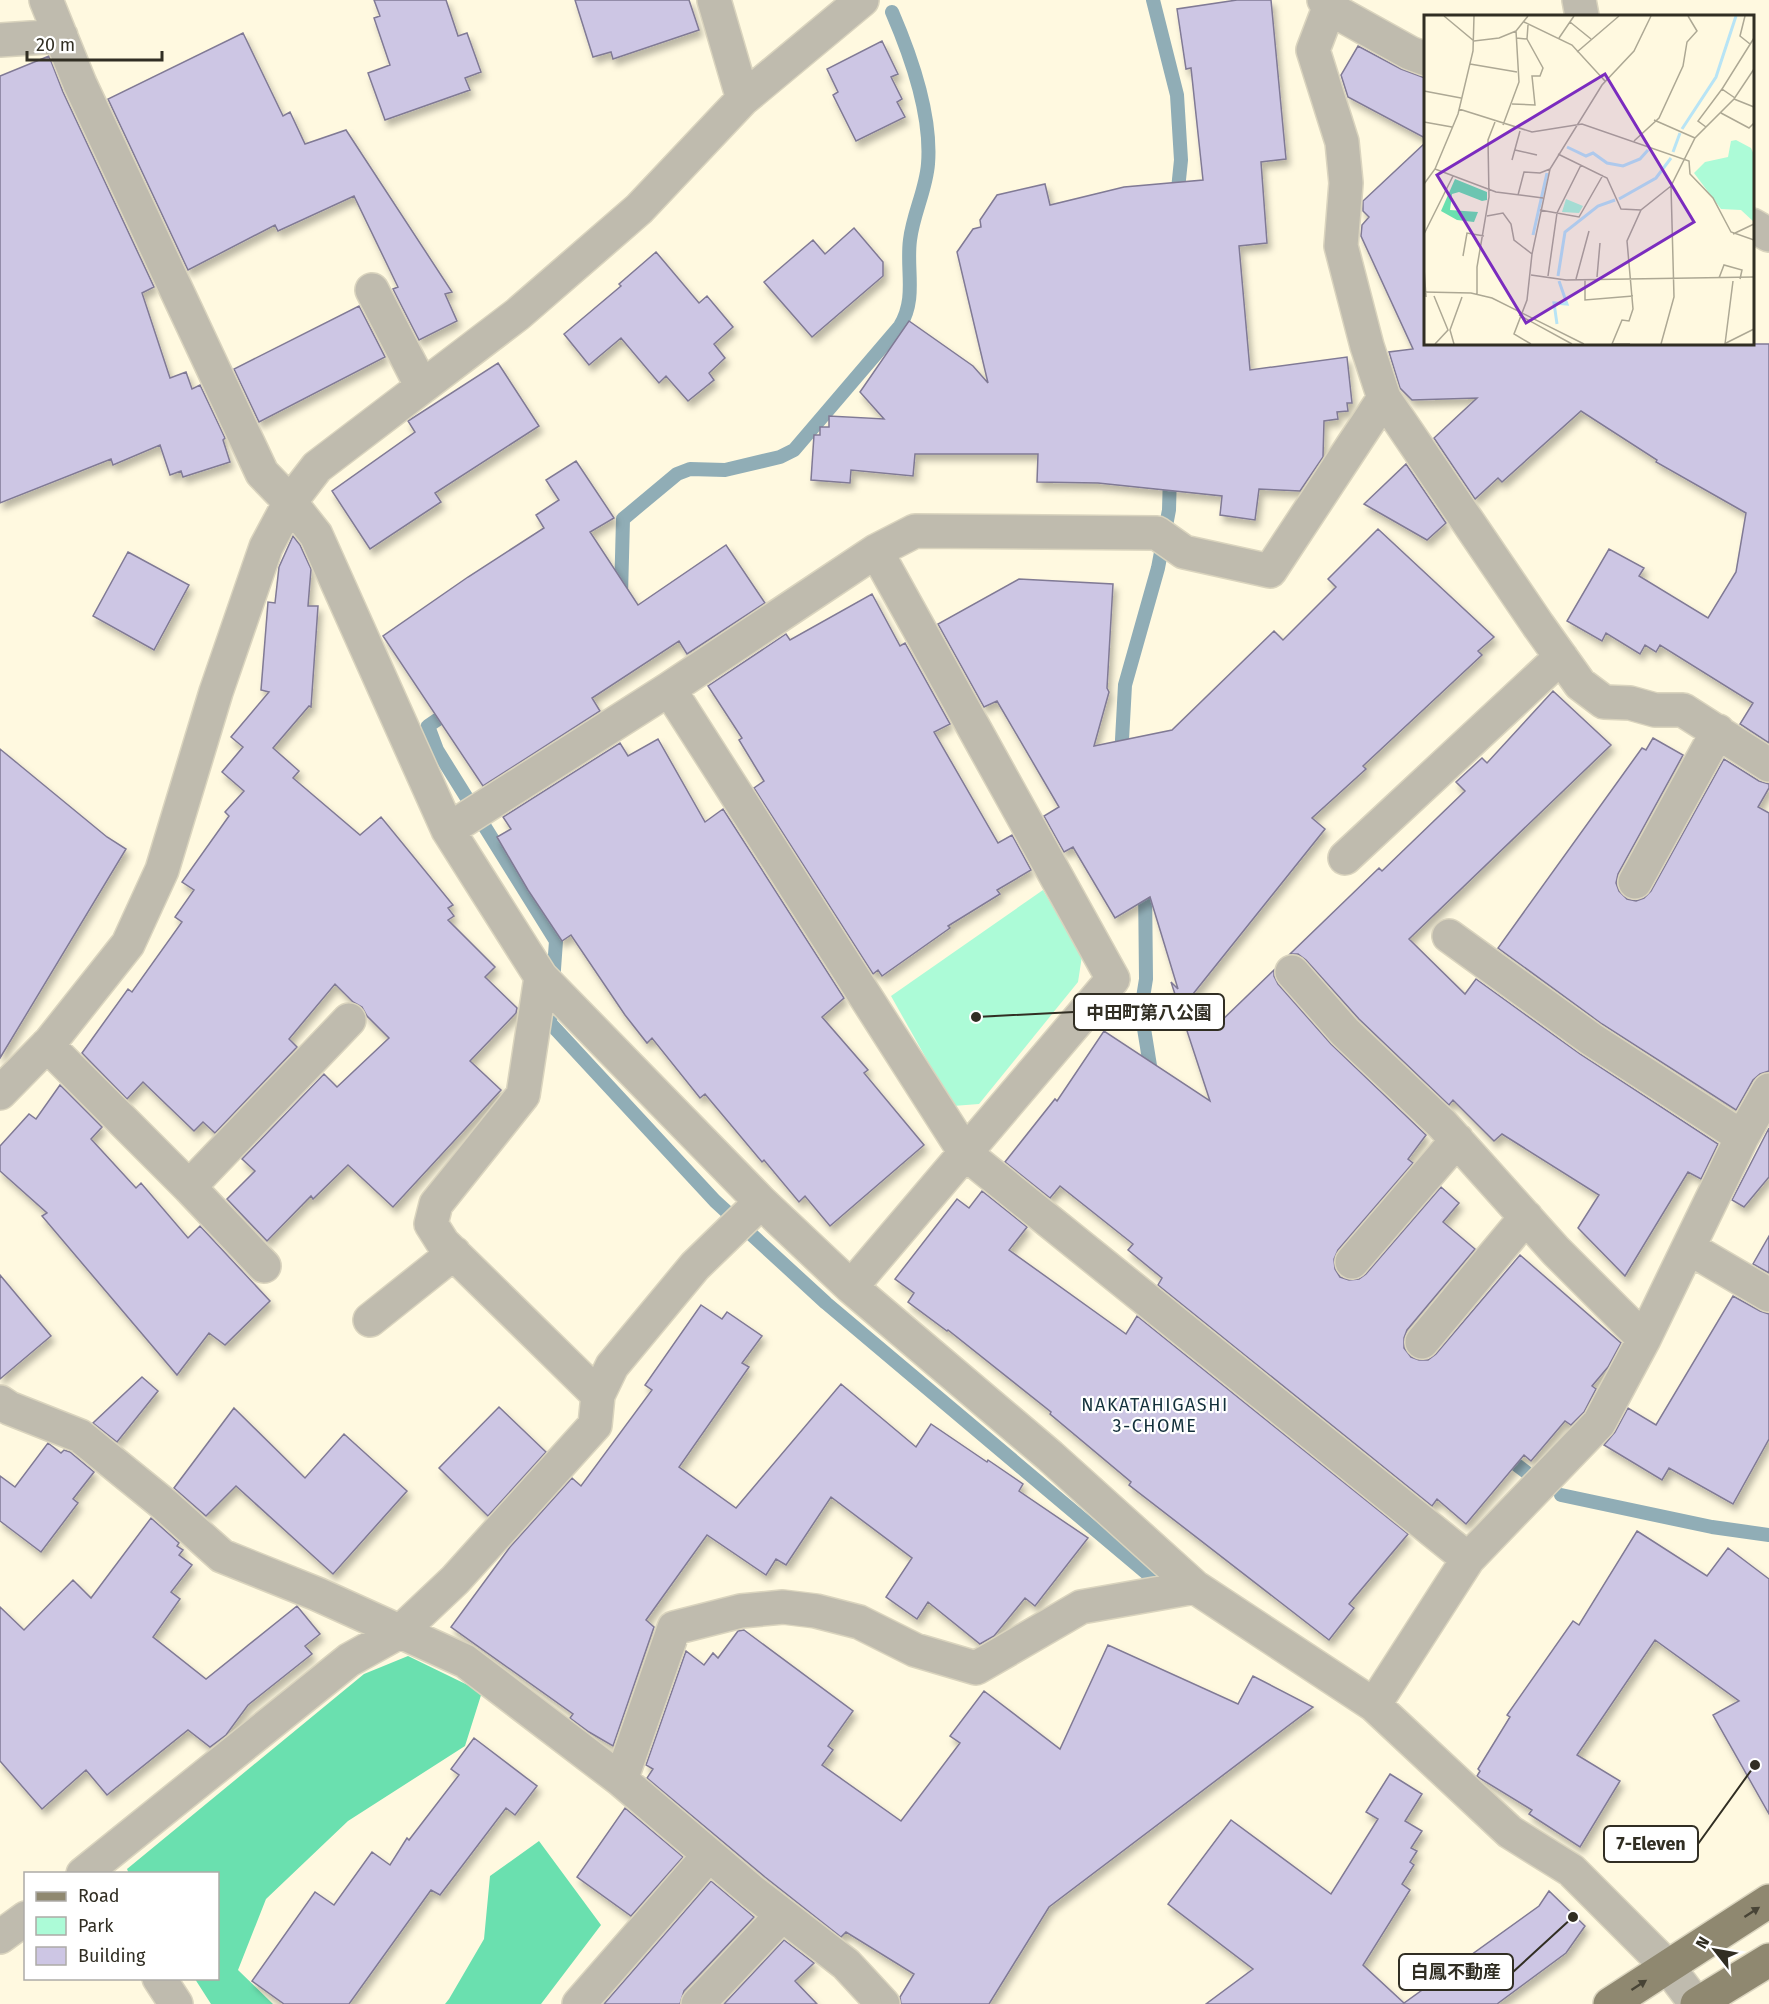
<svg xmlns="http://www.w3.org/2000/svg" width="1769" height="2004" viewBox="0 0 1769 2004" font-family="'Fira Sans','Noto Sans JP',sans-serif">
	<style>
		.green { fill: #acfbd7 }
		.forest { fill: #6ae0af }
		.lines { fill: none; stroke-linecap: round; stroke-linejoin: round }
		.stream { stroke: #90adb6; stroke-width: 14 }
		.building { fill: #cdc6e4; stroke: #807a95; stroke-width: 1.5; filter: url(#shadow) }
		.minor-casing { stroke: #dad4be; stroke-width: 36 }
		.major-casing { stroke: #dad4be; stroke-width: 36 }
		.minor { stroke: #bfbbae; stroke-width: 33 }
		.major { stroke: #8f8870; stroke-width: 33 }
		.oneway { fill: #484436 }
		.labels { text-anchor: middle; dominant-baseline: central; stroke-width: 4.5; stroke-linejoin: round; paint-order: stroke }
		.neighbourhood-label { font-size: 18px; letter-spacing: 1.5px; fill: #13303b; stroke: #fff }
		.inset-river { fill: none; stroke: #b8e4f5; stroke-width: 3 }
		.inset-road { fill: none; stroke: #ada894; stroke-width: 1.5 }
		.view { fill: #7b2cbf; fill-opacity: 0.15; stroke: #7b2cbf; stroke-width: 3 }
		.inset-edge { fill: none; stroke: #312e23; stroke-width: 3 }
		.leader { fill: none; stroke: #312e23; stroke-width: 2 }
		.callout-dot { fill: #312e23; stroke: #fff; stroke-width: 2 }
		.callout { fill: #fff; stroke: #312e23; stroke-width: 2 }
		.callout-label { font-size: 18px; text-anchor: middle; font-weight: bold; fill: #312e23 }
	</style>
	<defs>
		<filter id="shadow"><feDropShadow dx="3.5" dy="6" stdDeviation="3" flood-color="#0004"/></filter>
	</defs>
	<rect width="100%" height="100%" fill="#fff9e0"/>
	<path class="green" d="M1043,890L1082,956L1078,982L979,1104L953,1106L891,996Z"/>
	<path class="forest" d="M408,1656L482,1692L465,1746L348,1821L266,1899L238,1970L273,2004H211L195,1979L218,1978V1874H129L127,1869L364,1674Z
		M539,1841L601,1925L541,2004H445L449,1999L484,1939L490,1876Z"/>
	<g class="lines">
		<path class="stream" d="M1153,0L1177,95L1181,160L1177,199
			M618,597L621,595L623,519L677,474L690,469L725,470L780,457L794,450L900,326C917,298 906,270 910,240C913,214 926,190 928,164C932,115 911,56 892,12
			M453,709L428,726L437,750L556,941L553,983
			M1121,758L1125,685L1158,568L1169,510L1170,474
			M1145,883L1146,979L1141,1010L1152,1078
			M551,1005L550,1023L715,1201L826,1303L1150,1576
			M1501,1453L1526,1472
			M1561,1495L1712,1527L1769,1535"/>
	</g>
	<path class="building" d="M374,0H446L458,36L467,33L481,72L465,78L470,90L385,120L368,73L390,65L374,18L380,16Z
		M575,0H689L699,30L613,59L611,52L593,57Z
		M1237,0H1271L1286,159L1261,162L1267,243L1239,246L1250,370L1347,357L1352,403H1347L1348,411L1337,412L1338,419L1324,421L1323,457L1300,491L1259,489L1255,520L1220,515L1222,496L1098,483L1037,482L1038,454H915L913,476L851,470L850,483L811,480L814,435H820V427H829V416L884,419L860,392L909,321L973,366L988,383L957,252L973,229L981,227L980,220L997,195L1045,184L1050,205L1124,187L1203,180L1191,68L1186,69L1177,9Z
		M243,33L283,116L290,112L305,144L346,130L452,292L445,294L457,321L419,340L393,289L398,287L354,196L278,231L275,225L188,270L108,99Z
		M882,41L898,74L891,77L902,99L897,102L905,117L856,141L833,95L838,92L827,69Z
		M1358,46L1401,69L1425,78V138L1348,97L1341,75Z
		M49,56L63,92L154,287L142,293L170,378L186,372L192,389L200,385L225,438L223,440L230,462L183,477L181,471L170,475L160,445L113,465L111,459L0,503V76Z
		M1425,143V344H1769V743L1740,724L1753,703L1660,645L1656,652L1645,645L1640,654L1606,633L1602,641L1567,621L1609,549L1644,568L1639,576L1708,618L1736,572L1746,513L1656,462L1657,460L1581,411L1502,482L1498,478L1475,499L1434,438L1477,398L1412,400L1400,388L1389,352L1413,349L1361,236L1362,225L1369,217L1363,211V201Z
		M854,228L883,262V276L812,337L764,282L813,240L825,254Z
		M656,252L699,303L707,296L733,327L714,344L725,358L709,373L714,380L688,401L666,376L659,383L621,338L589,365L564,334L621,286L619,284Z
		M359,306L385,357L259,422L234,369Z
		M498,363L539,426L435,493L441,502L370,549L332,491L415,432L408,421Z
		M576,461L614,518L590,532L638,605L726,545L765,603L687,654L679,641L592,698L600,711L483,786L383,636L468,577L544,528L536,515L559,500L546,480Z
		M1406,464L1446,523L1427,540L1364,504Z
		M1378,529L1494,637L1478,651L1482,655L1363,766L1366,769L1312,818L1325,829L1189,999L1217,1025L1274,970V976L1278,984L1331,1044L1426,1135L1408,1159L1413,1163L1338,1250L1334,1259L1335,1269L1340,1277L1349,1280L1359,1279L1366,1274L1441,1187L1459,1203L1443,1222L1475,1249L1407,1330L1404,1338V1348L1411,1357L1419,1360H1428L1436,1354L1520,1255L1621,1343L1608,1367L1592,1386L1596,1389L1584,1412L1571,1425L1565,1421L1531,1461L1524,1455L1466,1524L1437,1499L1432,1506L1158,1285L1162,1278L1128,1250L1133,1244L1060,1186L1050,1198L1005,1162L1055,1099L1057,1101L1104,1031L1210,1101L1171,982L1178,989L1150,897L1115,918L1073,847L1064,852L1044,816L1059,807L997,701L984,707L938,624L1019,579L1113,584L1107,688L1109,692L1094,746L1172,730L1274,631L1283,640L1336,587L1328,579Z
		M293,536L300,545L311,569L308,606H318L311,707L309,706L273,748L299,771L293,778L360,835L381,817L453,905L448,908L454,916L448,920L495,967L485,977L517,1008L516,1013L470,1061L501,1090L393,1207L348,1165L313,1199L311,1196L267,1241L227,1199L255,1171L242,1159L324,1074L337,1087L389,1038L367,1016L362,1007L353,1002L335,984L289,1039L297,1047L215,1133L203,1122L194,1131L143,1082L127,1099L82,1053L128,989L132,992L182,922L175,917L194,890L182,882L229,816L225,812L244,791L222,772L243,747L231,737L269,692L261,690L268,602L275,603L279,567Z
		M128,552L189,585L154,650L93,616Z
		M872,594L900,646L905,643L950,724L934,732L998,843L1012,835L1031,870L997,890L1000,894L948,926L950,928L882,976L878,970L873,974L754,788L764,781L739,740L742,738L708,686L786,634L790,640Z
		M1553,691L1611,745L1409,939L1465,994L1476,979L1580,1054L1718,1144L1701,1179L1688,1172L1625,1276L1578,1228L1599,1195L1502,1134L1494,1141L1453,1100L1449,1105L1359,1019L1306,960L1298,954H1290L1379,868L1382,871L1465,791L1456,782L1482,758L1487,763Z
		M1653,738L1683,755L1618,874L1616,883L1619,891L1627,899L1636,901L1644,898L1651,891L1724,759L1759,781L1769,784V788L1758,807L1769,813V1071L1760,1074L1753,1080L1736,1110L1602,1024L1498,948L1642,748L1646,750Z
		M658,739L705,822L723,809L844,998L822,1017L868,1070L864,1073L924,1145L830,1226L805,1196L799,1202L764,1160L762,1162L705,1094L700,1098L652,1038L647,1043L625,1015L571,935L562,941L528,890L497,837L511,829L503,817L620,743L628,756Z
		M0,749L107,837L126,849L0,1058Z
		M60,1085L102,1127L91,1139L136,1188L141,1183L188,1238L200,1226L270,1301L225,1345L209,1333L177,1375L42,1216L47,1213L0,1171V1146L29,1114L36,1119Z
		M1769,1128V1177L1744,1207L1732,1200Z
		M982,1191L1027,1227L1009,1250L1126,1334L1137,1316L1408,1534L1349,1604L1354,1608L1329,1640L1129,1485L1131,1482L1050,1414L1051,1412L948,1330L947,1331L908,1302L914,1293L895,1279L957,1199L969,1208Z
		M1769,1236V1273L1753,1264Z
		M0,1275L51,1336L0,1379Z
		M1733,1296L1760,1311L1769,1314V1439L1733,1504L1669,1468L1662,1480L1604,1445L1615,1432L1628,1408L1656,1425Z
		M701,1305L722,1319L727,1312L762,1336L742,1363L749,1367L679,1467L736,1508L841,1384L916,1447L931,1424L987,1462L988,1460L1023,1484L1019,1491L1088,1538L1035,1606L1025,1598L994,1636L980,1644L928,1602L917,1619L886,1597L912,1558L831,1497L786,1565L776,1559L766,1575L707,1535L646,1620L654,1627L613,1746L589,1732L570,1718L573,1714L451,1627L510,1547L572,1478L581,1486L652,1390L645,1385Z
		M142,1377L158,1391L117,1442L93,1423Z
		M499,1407L546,1452L488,1516L439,1468Z
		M234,1408L305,1478L344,1434L407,1491L333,1574L236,1486L206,1516L174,1488Z
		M48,1443L61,1453L64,1450L70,1452L94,1472L73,1499L78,1503L41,1552L0,1521V1476L15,1487Z
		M151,1518L179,1543L177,1546L183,1550L179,1555L192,1565L171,1592L180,1599L153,1637L206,1679L297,1606L320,1634L305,1646L312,1654L248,1705L226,1735L210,1747L188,1730L107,1795L86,1770L42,1809L0,1761V1607L24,1630L73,1580L91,1598Z
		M1637,1531L1707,1576L1728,1548L1769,1579V1814L1713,1715L1739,1701L1655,1640L1577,1755L1620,1781L1580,1847L1529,1814L1532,1810L1481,1779L1477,1776L1480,1771L1478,1769L1510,1717L1507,1715L1573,1621L1579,1625Z
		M744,1630L853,1711L828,1746L833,1750L822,1765L901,1821L960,1743L950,1736L984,1691L1060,1749L1108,1645L1238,1704L1253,1676L1313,1707L1049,1907L989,2004H901L900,1997L914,1974L846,1932L841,1937L765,1877L647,1778L653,1769L646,1765L686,1651L704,1665L713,1653L718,1658L738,1631Z
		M474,1738L537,1786L515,1815L506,1808L440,1895L431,1890L349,2004H284L252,1981L315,1892L334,1905L372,1852L390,1865L407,1838L409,1840L459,1775L451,1769Z
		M1390,1774L1422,1794L1405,1821L1422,1831L1411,1848L1417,1851L1410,1862L1414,1865L1402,1884L1410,1890L1363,1965L1404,2003L1539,1906L1549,1891L1585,1926L1566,1953L1497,2004H1206L1253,1969L1168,1904L1231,1820L1331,1894L1378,1819L1366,1812Z
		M625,1808L683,1857L631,1916L577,1877Z
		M711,1881L754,1917L684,1991L680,2004H604Z
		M784,1940L814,1963L795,1981L817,2004H724Z"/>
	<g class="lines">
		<g class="minor-casing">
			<path id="minor" d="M46,0L80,84L262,473L290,502L316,535L448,830L541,977L761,1202L851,1287L1050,1456L1195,1587L1374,1705L1510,1832L1571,1870L1668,1967L1696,2004
				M714,0L743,99
				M1324,0L1329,8L1410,53L1426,59
				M1579,0L1582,16
				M1329,8L1313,50L1342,142L1346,183L1341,246L1367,346L1384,398L1538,625L1580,684L1604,702L1630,703L1655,710H1683L1769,765
				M0,40L61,36
				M1752,225L1769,235
				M372,290L422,387
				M669,689L966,1154L1468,1559
				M448,830L669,689L876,551L915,531L1157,533L1184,552L1270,571L1384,398
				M1345,858L1561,657
				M1635,882L1718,731
				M1449,936L1591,1039L1742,1137
				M1292,972L1345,1032L1442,1124L1556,1251L1644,1339
				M541,977L523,1095L436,1204L431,1224L443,1243L598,1395
				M47,1045L189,1187L264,1266
				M0,1093L51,1041L128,944L162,870L216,692L266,547L290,502L317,467L518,314L639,209L743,99L862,0
				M189,1187L349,1020
				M1689,1248L1769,1295
				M1352,1262L1457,1140
				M851,1287L1113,979L876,551
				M370,1320L454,1253
				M1422,1342L1526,1217
				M0,1402L9,1408L80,1436L165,1505L222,1556L317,1594L465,1661L621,1780L753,1892L846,1964L883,2004
				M1374,1705L1468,1559L1599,1423L1644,1339L1742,1137L1769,1090
				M621,1780L674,1628L741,1611L783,1607L816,1611L859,1622L915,1650L976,1668L1081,1607L1195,1587
				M83,1874L349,1660L401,1631L455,1580L595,1425L598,1395L612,1366L695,1266L761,1202
				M0,1937L26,1918
				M159,1978L176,2004
				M579,2004L709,1855
				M698,2004L782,1915"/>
		</g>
		<g class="major-casing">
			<path id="major" d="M1610,2004L1769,1901
				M1697,2004L1769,1960"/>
		</g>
		<use href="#minor" class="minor"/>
		<use href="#major" class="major"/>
	</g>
	<defs><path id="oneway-solid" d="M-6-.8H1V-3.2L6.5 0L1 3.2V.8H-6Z" transform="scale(1.5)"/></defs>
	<g class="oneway">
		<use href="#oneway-solid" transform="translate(1752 1912) rotate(-33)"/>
		<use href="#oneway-solid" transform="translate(1639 1985) rotate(-33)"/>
	</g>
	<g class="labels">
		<g class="neighbourhood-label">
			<text x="1155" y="1405">NAKATAHIGASHI<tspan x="1155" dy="21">3-CHOME</tspan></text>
		</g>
	</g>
	<g transform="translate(1424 15)">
		<rect width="330" height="330" fill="#fff9e0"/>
		<path d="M312,125L327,133L330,140V207L317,195L297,194L270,158L281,147L304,142L307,126ZM142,184L159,191L155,198L138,197Z" fill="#acfbd7"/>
		<path d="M31,164L63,177V185L58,186L35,177L28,179L26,195L54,197L50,207L33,205L17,196Z" fill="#6ae0af"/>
		<path class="inset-river" d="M258,114L292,62L312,1M143,132L162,141L169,138L183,148L199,151L216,144L224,135M249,137L256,118M195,184L232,163L247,143M109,220L123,158M134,261L141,217L174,191L191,185M133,309L130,288L143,289L135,266"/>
		<path class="inset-road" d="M20,1L50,26L75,23L92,16M321,1L316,21L326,29M100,7L148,30L181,66M146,7L167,24M92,23L103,24L104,10M135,23L150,1M153,37L195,1M46,49L93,57M0,76L37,83M311,83L298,74L330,23M310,84L330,92M88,89L111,90L108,61H116L119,53L103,24M35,94L108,117L158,109L265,146L266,159L289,183L307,217L330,225M297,98L325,113L330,108M230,105L271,123M0,107L28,112M79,110L95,67L92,16L104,1M282,112L274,106L298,74M210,126L235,103L259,51L263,27L273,16L264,1M91,135L113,140M134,139L183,163L197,194L217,195M88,145L96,116M11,154L72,177L119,183M0,169L11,154L34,99L49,36L50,1M94,180L100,157L116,158L126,154M116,195L155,202L179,160M63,201L79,198L87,209L90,225L108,239M0,219L29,161M309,219L330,209M39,241L43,218L60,221M0,253L2,282M107,260L142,265L330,262M124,261L133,198L157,150M173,262L176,228M295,263L300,250L318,255L316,264M152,264L165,216M161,264V285L209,281M0,277L47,278L68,283L160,329M53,279V252L65,182L64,125L71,107M10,281L24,315L11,329M95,300L148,329M302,328L330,314M30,329L26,315L38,282M107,329L90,319L103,285L108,239L126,154L178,70L210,36L227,1M206,329H188L198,305L205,306L209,294L203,226L217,195L247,171M237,329L250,282L247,171L271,123L310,84L330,54M301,329L309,266"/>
		<path class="view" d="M181,59L270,207L102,308L13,160Z"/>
		<rect width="330" height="330" class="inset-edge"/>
	</g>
	<path class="leader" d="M976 1017L1074 1012M1755 1765L1698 1844M1573 1917L1513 1972"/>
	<g class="callout-dot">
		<circle cx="976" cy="1017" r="6"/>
		<circle cx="1755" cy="1765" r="6"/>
		<circle cx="1573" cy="1917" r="6"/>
	</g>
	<g class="callout">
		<rect x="1074" y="994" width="150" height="36" rx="6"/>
		<rect x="1604" y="1826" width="94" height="36" rx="6"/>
		<rect x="1399" y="1954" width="114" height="36" rx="6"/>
	</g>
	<g class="callout-label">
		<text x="1149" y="1019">中田町第八公園</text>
		<text x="1651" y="1850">7-Eleven</text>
		<text x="1456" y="1978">白鳳不動産</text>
	</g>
	<rect x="24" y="1872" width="195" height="108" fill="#ffffff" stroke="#adaba7" stroke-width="1.5"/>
	<rect x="36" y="1892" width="30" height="9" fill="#8f8870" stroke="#adaba7" stroke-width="1.5"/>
	<text x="78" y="1902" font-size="18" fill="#312e23">Road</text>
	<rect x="36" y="1917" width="30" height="18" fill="#acfbd7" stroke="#adaba7" stroke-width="1.5"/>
	<text x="78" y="1932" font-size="18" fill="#312e23">Park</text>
	<rect x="36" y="1947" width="30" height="18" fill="#cdc6e4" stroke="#adaba7" stroke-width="1.5"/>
	<text x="78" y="1962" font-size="18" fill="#312e23">Building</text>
	<g transform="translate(1715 1950) rotate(301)" stroke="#ffffff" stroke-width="4.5" paint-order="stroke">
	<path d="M0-4.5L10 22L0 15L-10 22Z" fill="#312e23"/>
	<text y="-9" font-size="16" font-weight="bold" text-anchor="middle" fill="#312e23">N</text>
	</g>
	<path d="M27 51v9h135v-9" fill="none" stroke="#312e23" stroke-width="3"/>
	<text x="36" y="51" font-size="18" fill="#312e23" stroke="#ffffff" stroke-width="4.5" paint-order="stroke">20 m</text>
</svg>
